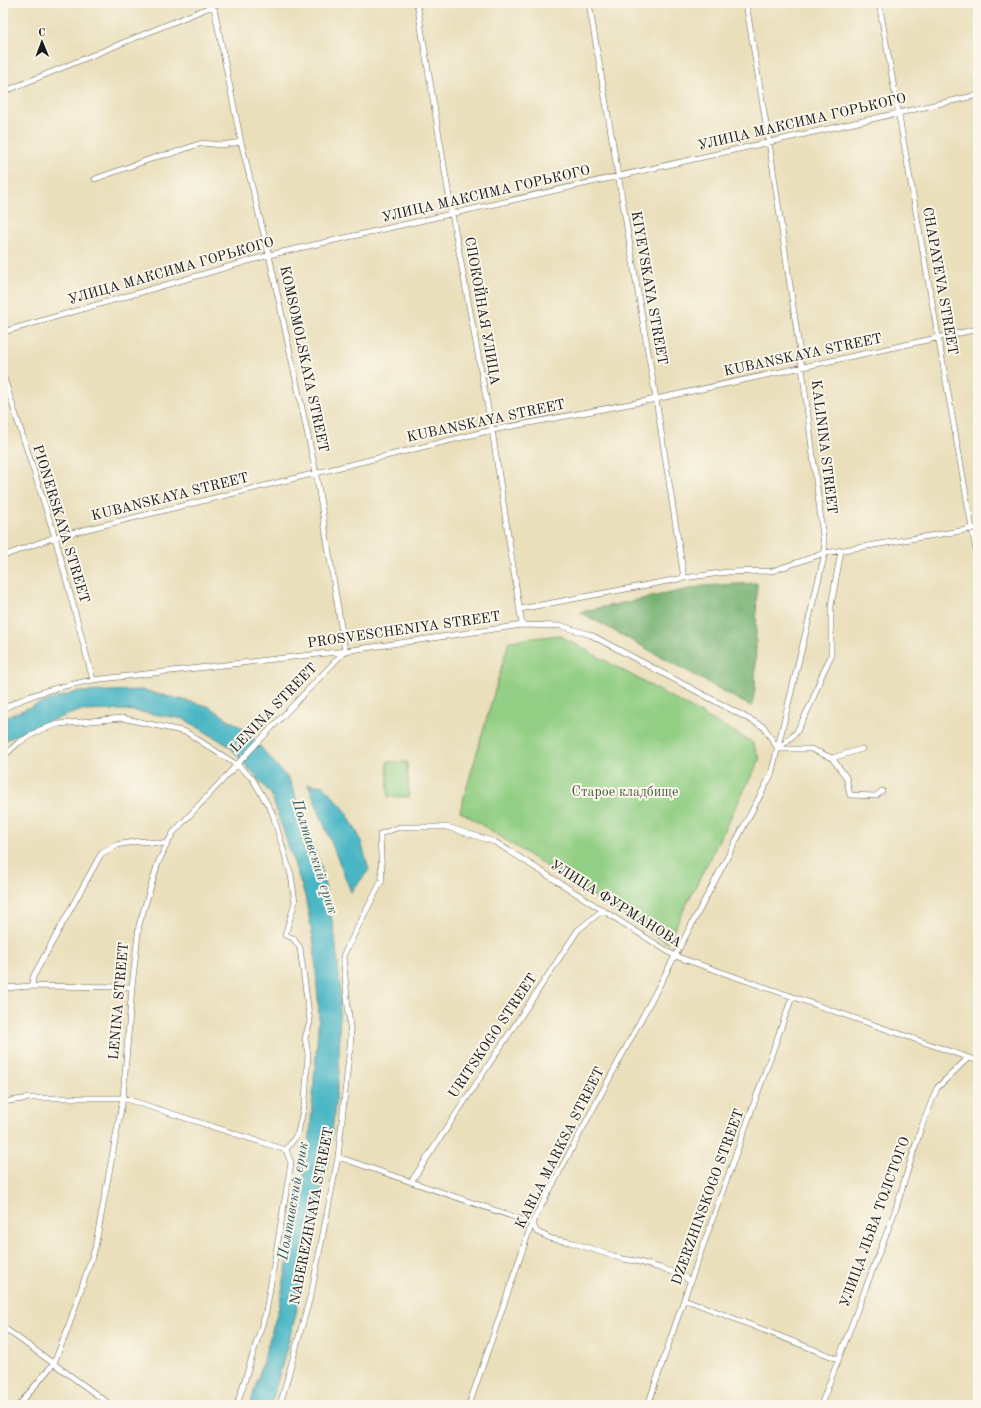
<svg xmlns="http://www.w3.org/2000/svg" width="981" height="1408" viewBox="0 0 981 1408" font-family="'Old Standard TT',serif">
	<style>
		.green { fill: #92ce83; stroke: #577550 }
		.forest { fill: #75b171; stroke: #486646 }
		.water { fill: #49b6c5; stroke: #326970 }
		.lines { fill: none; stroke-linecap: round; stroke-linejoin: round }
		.street-casing { stroke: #646054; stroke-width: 6 }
		.street { stroke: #fff; stroke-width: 5 }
		.labels { text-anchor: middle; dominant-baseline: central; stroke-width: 4; stroke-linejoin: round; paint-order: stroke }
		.street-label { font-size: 14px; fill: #1c1c1c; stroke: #fbf7ec }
		.park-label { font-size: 14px; fill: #455a40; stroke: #fbf7ec }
		.water-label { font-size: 15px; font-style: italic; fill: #2e5a60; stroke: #fbf7ec }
	</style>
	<rect width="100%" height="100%" fill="#fbf7ec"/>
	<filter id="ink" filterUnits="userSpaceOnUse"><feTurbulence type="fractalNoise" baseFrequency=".025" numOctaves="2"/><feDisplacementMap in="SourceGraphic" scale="8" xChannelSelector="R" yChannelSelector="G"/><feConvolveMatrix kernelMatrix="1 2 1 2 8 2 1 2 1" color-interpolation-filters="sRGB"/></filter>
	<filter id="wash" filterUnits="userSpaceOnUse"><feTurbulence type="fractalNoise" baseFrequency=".012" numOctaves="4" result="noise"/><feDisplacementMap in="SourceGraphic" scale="16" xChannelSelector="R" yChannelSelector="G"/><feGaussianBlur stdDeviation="0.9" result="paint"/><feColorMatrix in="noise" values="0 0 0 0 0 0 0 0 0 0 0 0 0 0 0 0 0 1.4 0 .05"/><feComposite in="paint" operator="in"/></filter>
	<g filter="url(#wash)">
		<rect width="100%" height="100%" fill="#eadfbb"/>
		<path class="green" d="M559,635L752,742L760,759L667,943L460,811L509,641Z
			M387,762H407L409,797H388Z"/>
		<path class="forest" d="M757,583L755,688L752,707L580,612L703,586Z"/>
		<path class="water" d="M142,690L208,706L247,731L290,781L321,867L335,935L340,985L339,1073L329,1157L295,1318L271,1405H250L279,1307L309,1148L319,1015L314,943L305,896L271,794L229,746L184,719L127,710L79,711L30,728L3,742V718L43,702L77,692Z
			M308,784L324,786L345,810L360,838L369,870L351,892Z"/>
	</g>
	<g filter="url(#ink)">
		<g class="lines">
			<g class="street-casing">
				<path id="street" d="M417,3L452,214L492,430L522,625
					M589,3L656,399L684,578
					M879,3L978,562
					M3,92L220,3
					M95,179L159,156L170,154L202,143L222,145L241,142
					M3,332L269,255L978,95
					M3,375L55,537L93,680
					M3,556L55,537L492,430L656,399L978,329
					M520,609L684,578L728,572L772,571L825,553L978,528
					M3,709C31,693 62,686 93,680L345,651L522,625L562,626L591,635L764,727L778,749
					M778,749L796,733L811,704L821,677L831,656V606L841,551
					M778,749H811L832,758L862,749
					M3,757L18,743L40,730L59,724L122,718L186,732L237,765L252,778L272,812L291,875L295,902L285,935L293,938L300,948L310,1022L305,1038L308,1054L305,1101L298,1133L286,1150L291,1163L266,1312L237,1405
					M832,758L846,777L850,795L876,796L882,791
					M32,986L33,977L101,854L116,845L139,841L167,844
					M3,988L32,986L132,987
					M3,1102L29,1098H123L286,1150
					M338,1157L532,1223L537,1232L552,1239L570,1242L623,1259L636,1261L660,1268L682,1275L691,1282
					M411,1182L578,930L603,910
					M684,1299L838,1359
					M3,1327L111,1405
					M19,1405L54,1363L67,1331L95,1248L123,1098L132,987L139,925L158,863L167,844L173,833L258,742L345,651L316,473L269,255L241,142L213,3
					M280,1405L312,1290L338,1157L351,1037L343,956L382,880L380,834L400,827H447L495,842L675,956L978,1061
					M469,1405L532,1223L675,956L771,775L825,553L802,367L769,142L746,3
					M648,1405L684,1299L792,997
					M821,1405L895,1211L921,1128L937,1088L968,1058"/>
			</g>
			<use href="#street" class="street"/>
		</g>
	</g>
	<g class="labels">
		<g class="street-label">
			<text transform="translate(802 122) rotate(-13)">УЛИЦА МАКСИМА ГОРЬКОГО</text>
			<text transform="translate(486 194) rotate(-13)">УЛИЦА МАКСИМА ГОРЬКОГО</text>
			<text transform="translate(171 271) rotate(-16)">УЛИЦА МАКСИМА ГОРЬКОГО</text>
			<text transform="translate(940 281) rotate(80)">CHAPAYEVA STREET</text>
			<text transform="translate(649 288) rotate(80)">KIYEVSKAYA STREET</text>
			<text transform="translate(482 311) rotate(80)">СПОКОЙНАЯ УЛИЦА</text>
			<text transform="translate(803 355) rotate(-12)">KUBANSKAYA STREET</text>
			<text transform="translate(304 359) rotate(78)">KOMSOMOLSKAYA STREET</text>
			<text transform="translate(486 421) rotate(-12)">KUBANSKAYA STREET</text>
			<text transform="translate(824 447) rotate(83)">KALININA STREET</text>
			<text transform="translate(170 497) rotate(-14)">KUBANSKAYA STREET</text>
			<text transform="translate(61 524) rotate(73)">PIONERSKAYA STREET</text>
			<text transform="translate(404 630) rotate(-8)">PROSVESCHENIYA STREET</text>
			<text transform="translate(274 708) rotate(-46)">LENINA STREET</text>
			<text transform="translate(616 904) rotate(32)">УЛИЦА ФУРМАНОВА</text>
			<text transform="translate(119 1001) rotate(-85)">LENINA STREET</text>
			<text transform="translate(493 1036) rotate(-56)">URITSKOGO STREET</text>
			<text transform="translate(560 1148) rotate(-63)">KARLA MARKSA STREET</text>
			<text transform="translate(708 1197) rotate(-70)">DZERZHINSKOGO STREET</text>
			<text transform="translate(312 1216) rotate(-79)">NABEREZHNAYA STREET</text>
			<text transform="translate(875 1222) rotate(-70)">УЛИЦА ЛЬВА ТОЛСТОГО</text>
		</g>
		<g class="park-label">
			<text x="625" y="792">Старое кладбище</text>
		</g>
		<g class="water-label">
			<text transform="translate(314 857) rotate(72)">Полтавский ерик</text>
			<text transform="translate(294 1201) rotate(-80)">Полтавский ерик</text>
		</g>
	</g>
	<rect width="981" height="1408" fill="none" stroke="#fbf7ec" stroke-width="16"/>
	<g transform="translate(42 42) rotate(359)" stroke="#fbf7ec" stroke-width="3" paint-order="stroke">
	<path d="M0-3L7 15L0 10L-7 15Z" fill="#1c1c1c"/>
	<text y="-6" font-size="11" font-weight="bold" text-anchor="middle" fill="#1c1c1c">С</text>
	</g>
</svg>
